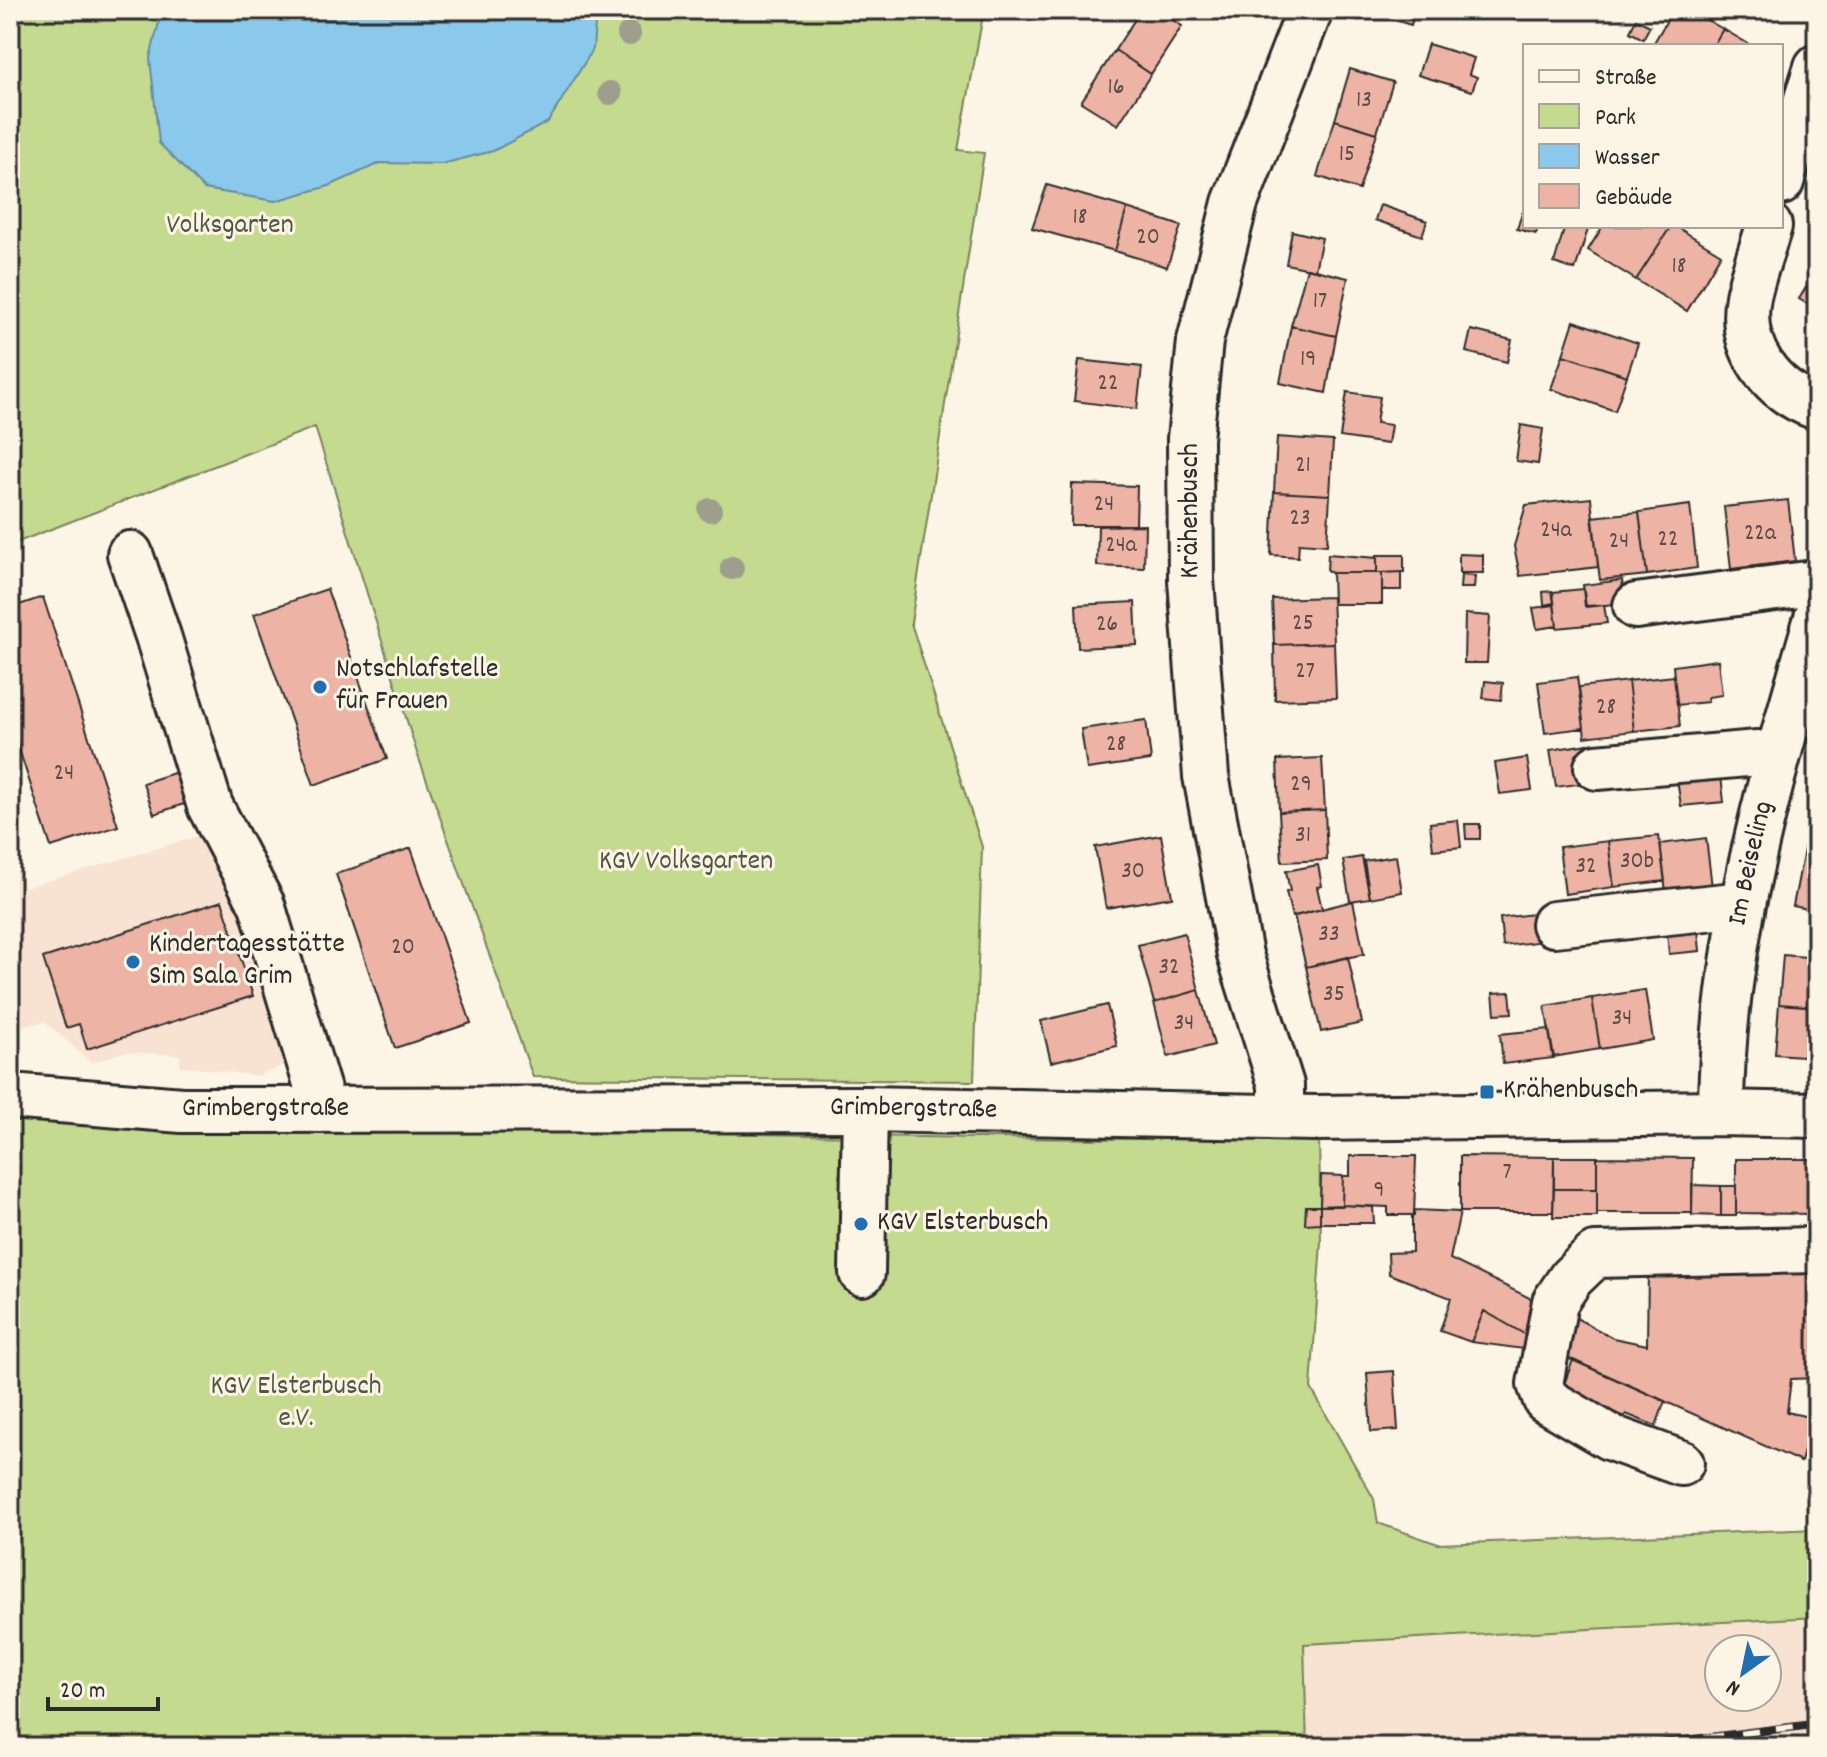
<svg xmlns="http://www.w3.org/2000/svg" width="1827" height="1757" viewBox="0 0 1827 1757" font-family="Dekko,sans-serif">
	<style>
		.built { fill: #f8e2d2; fill-rule: evenodd }
		.green { fill: #c4da8f; stroke: #78825d; stroke-width: 2 }
		.water { fill: #8bc9ec; stroke: #658a9f; stroke-width: 2 }
		.building { fill: #edb4a5; stroke: #2b2b2b; stroke-width: 2 }
		.lines { fill: none; stroke-linecap: round; stroke-linejoin: round }
		.minor-casing { stroke: #2b2b2b; stroke-width: 50 }
		.minor { stroke: #fcf5e5; stroke-width: 44 }
		.rail-casing { stroke: #2b2b2b; stroke-width: 9 }
		.rail { stroke: #fcf5e5; stroke-width: 6; stroke-dasharray: 18; stroke-linecap: butt }
		.tree { fill: #9e9e8c }
		.poi-dot { fill: #1f6fb2; stroke: #fcf5e5; stroke-width: 3 }
		.labels { text-anchor: middle; dominant-baseline: central; stroke-width: 6; stroke-linejoin: round; paint-order: stroke }
		.number-label { font-size: 24px; fill: #5c4d4a }
		.park-label { font-size: 28px; fill: #515744; stroke: #fcf5e5 }
		.street-label { font-size: 28px; fill: #2b2b2b; stroke: #fcf5e5 }
		.poi-label { font-size: 28px; fill: #2b2b2b; stroke: #fcf5e5; text-anchor: start }
	</style>
	<rect width="100%" height="100%" fill="#fcf5e5"/>
	<filter id="ink" filterUnits="userSpaceOnUse"><feTurbulence type="fractalNoise" baseFrequency=".0125" numOctaves="2"/><feDisplacementMap in="SourceGraphic" scale="16" xChannelSelector="R" yChannelSelector="G"/><feConvolveMatrix kernelMatrix="1 2 1 2 8 2 1 2 1" color-interpolation-filters="sRGB"/></filter>
	<g filter="url(#ink)">
		<path class="built" d="M201,835L238,902L288,1063L258,1076L180,1066V1055L123,1052L92,1063L45,1022L10,1027V847L24,888Z
			M1817,1617V1747H1307L1303,1644ZM1719,1649H1767V1697H1719Z"/>
		<path class="green" d="M10,10H984L958,150L984,153L911,623L982,847L974,1081L533,1077L417,753L315,427L10,545Z
			M10,1115L98,1122L976,1138L1319,1140L1321,1242L1311,1388L1374,1499L1378,1523L1438,1544L1817,1529V1617L1304,1644L1307,1747H10Z"/>
		<path class="water" d="M162,10H596L593,49L548,122L493,151L442,164L380,163L329,186L275,201L204,189L159,143L150,58Z"/>
		<path class="building" d="M1141,10H1157L1182,26L1151,74L1115,50Z
			M1367,10H1415L1411,25L1367,12Z
			M1673,10H1689L1723,29L1713,46H1652Z
			M1636,19L1650,26L1643,39L1630,32Z
			M1723,29L1752,46H1713Z
			M1428,44L1474,58L1469,74L1477,77L1472,91L1418,75Z
			M1115,50L1151,74L1118,125L1081,102Z
			M1350,69L1393,82L1377,133L1335,120Z
			M1335,120L1377,133L1359,190L1317,176Z
			M1047,185L1127,208L1115,251L1032,228Z
			M1380,205L1427,221L1422,236L1375,220Z
			M1127,208L1181,226L1167,267L1115,251Z
			M1522,213L1525,214V226H1538L1536,234L1517,229Z
			M1565,226H1589L1575,270L1554,263Z
			M1603,226H1671L1636,280L1588,250Z
			M1671,226H1675L1721,254L1687,311L1636,280Z
			M1292,231L1322,238L1315,270L1286,264Z
			M1307,268L1348,278L1336,336L1291,326Z
			M1813,276L1817,278V310L1799,299Z
			M1574,321L1638,343L1627,376L1563,355Z
			M1291,326L1336,336L1326,393L1280,383Z
			M1471,330L1512,340L1507,362L1466,352Z
			M1563,355L1627,376L1615,411L1551,389Z
			M1079,360L1142,367L1137,409L1074,401Z
			M1347,392L1380,397L1376,423L1391,425L1388,444L1340,437Z
			M1521,425L1543,429L1538,464L1516,461Z
			M1277,437L1333,441L1330,495L1274,492Z
			M1072,484L1137,486L1136,525H1071Z
			M1274,492L1330,495L1327,545L1299,543L1298,557L1271,555Z
			M1591,498L1598,567L1520,576L1514,546L1526,505Z
			M1788,500L1795,561L1731,569L1724,507Z
			M1690,505L1697,568L1647,575L1639,512Z
			M1639,512L1647,575L1600,580L1592,517Z
			M1145,525L1144,568L1097,566L1098,526Z
			M1328,554L1377,558V573H1332L1327,571Z
			M1459,554L1483,555V573H1459Z
			M1377,555H1404V572L1377,573Z
			M1401,572V590H1382V573Z
			M1332,573H1382V604H1333Z
			M1461,575L1475,576L1474,588H1460Z
			M1622,580L1625,603L1586,607L1583,585Z
			M327,589L387,759L314,785L254,614Z
			M1583,589L1585,606L1604,605L1607,623L1557,628L1553,592Z
			M1552,591L1554,603L1544,605L1543,592Z
			M43,597L118,826L51,847L10,722V608Z
			M1332,597L1334,643L1274,645L1272,599Z
			M1135,602L1137,645L1078,648L1076,605Z
			M1554,605L1557,626L1537,629L1533,608Z
			M1465,614L1490,616L1487,663H1464Z
			M1334,643L1336,698L1275,700L1274,645Z
			M1718,660L1722,695L1708,697V702L1677,705L1673,666Z
			M1674,676L1680,726L1634,731L1628,681Z
			M1577,677L1584,728L1545,733L1538,682Z
			M1485,681L1503,683L1501,700L1483,698Z
			M1628,681L1634,731L1585,737L1579,687Z
			M1146,720L1151,760L1087,769L1081,729Z
			M1588,744L1593,782L1556,787L1550,750Z
			M1322,758L1325,810L1279,812L1277,760Z
			M1527,758L1532,790L1500,794L1495,763Z
			M1720,767L1724,802L1681,806L1676,773Z
			M180,771L190,802L154,814L143,783Z
			M1325,810L1327,860L1282,862L1279,812Z
			M1811,812L1817,813V858L1803,855Z
			M1458,820L1461,847L1433,850L1430,823Z
			M1465,824H1480V839H1466Z
			M1161,835L1172,897L1106,908L1095,847Z
			M1659,836L1665,881L1614,887L1608,841Z
			M1706,838L1713,895L1667,900L1660,844Z
			M1608,841L1614,887L1565,894L1559,847Z
			M411,848L471,1023L395,1048L336,874Z
			M1803,855L1817,858V911L1793,906Z
			M1396,856L1402,892L1370,898L1364,861Z
			M1362,857L1370,898L1350,901L1343,860Z
			M1318,865L1322,886L1317,887L1322,909L1292,917L1286,892L1290,891L1286,871Z
			M222,901L253,996L87,1049L79,1024L66,1028L43,958Z
			M1353,901L1364,954L1306,967L1294,916Z
			M1541,913L1545,941L1503,946L1500,918Z
			M1698,930L1700,951L1669,954L1667,933Z
			M1184,933L1199,990L1154,1003L1138,945Z
			M1783,955L1817,958V1007L1779,1004Z
			M1348,957L1362,1023L1321,1032L1306,967Z
			M1199,990L1214,1045L1168,1057L1154,1003Z
			M1645,990L1653,1040L1600,1049L1592,998Z
			M1510,992L1512,1013L1495,1014L1493,993Z
			M1592,998L1600,1049L1553,1057L1545,1006Z
			M1779,1004L1817,1007V1057L1775,1054Z
			M1107,1005L1117,1046L1051,1062L1041,1021Z
			M1549,1029L1554,1058L1503,1064L1500,1034Z
			M1350,1156H1416L1414,1215H1388V1207L1342,1205L1343,1176H1350Z
			M1460,1156L1554,1157L1553,1212H1460Z
			M1554,1157H1597V1189H1554Z
			M1597,1157L1693,1158L1692,1213H1597Z
			M1736,1159H1817V1214L1736,1213Z
			M1321,1175L1343,1176L1342,1206H1320Z
			M1692,1185L1721,1186V1216L1692,1215Z
			M1721,1186H1736V1216H1721Z
			M1554,1189H1597V1217H1553Z
			M1342,1205L1373,1207L1374,1223H1320V1206Z
			M1306,1206H1320V1223L1305,1224Z
			M1414,1210L1460,1212L1450,1259L1540,1303L1533,1339L1484,1311L1471,1342L1440,1331L1451,1298L1389,1274L1388,1253L1412,1252V1215H1414Z
			M1648,1270H1817V1378L1791,1379L1787,1412L1813,1418L1801,1462L1556,1353L1567,1313L1613,1338L1647,1345Z
			M1484,1311L1533,1339L1531,1350L1471,1342Z
			M1573,1360L1665,1401L1656,1426L1626,1414L1624,1417L1562,1390Z
			M1394,1371L1398,1430L1371,1432L1367,1373Z
			M1817,1424V1466L1805,1462Z"/>
		<g class="lines">
			<g class="minor-casing">
				<g id="minor">
					<path d="M1781,182L1817,67"/>
					<path d="M1769,226C1762,250 1753,273 1748,297C1738,348 1771,391 1817,407"/>
					<path d="M130,554L158,636L210,806L262,905L318,1090V1110"/>
					<path d="M1636,606L1807,584L1817,588"/>
					<path d="M1597,767L1758,753L1777,757"/>
					<path d="M1554,924L1725,906L1742,909"/>
					<path id="s1" d="M10,1096L182,1110L865,1109L1316,1118L1721,1113L1817,1115"/>
					<path id="s2" d="M1721,1113C1721,946 1771,777 1817,618"/>
					<path d="M1281,1117V1085L1240,955L1206,776L1191,580L1190,439L1200,341L1235,203L1310,10"/>
					<path d="M862,1273L865,1109"/>
					<path d="M1681,1463L1609,1437L1546,1400L1540,1384L1555,1302L1571,1278L1595,1255L1817,1250"/>
				</g>
			</g>
			<use href="#minor" class="minor"/>
			<g class="rail-casing">
				<path id="rail" d="M1633,1747L1817,1724"/>
			</g>
			<use href="#rail" class="rail"/>
		</g>
		<g class="tree">
			<circle cx="629" cy="34" r="12"/>
			<circle cx="610" cy="93" r="12"/>
			<circle cx="710" cy="510" r="12"/>
			<circle cx="732" cy="568" r="12"/>
		</g>
	</g>
	<g class="poi-dot">
		<circle cx="320" cy="687" r="8"/>
		<circle cx="133" cy="962" r="8"/>
		<rect x="1479" y="1084" width="16" height="16" rx="4"/>
		<circle cx="861" cy="1224" r="8"/>
	</g>
	<g class="labels">
		<g class="number-label">
			<text x="1116" y="88">16</text>
			<text x="1364" y="101">13</text>
			<text x="1347" y="155">15</text>
			<text x="1080" y="218">18</text>
			<text x="1148" y="238">20</text>
			<text x="1679" y="267">18</text>
			<text x="1320" y="302">17</text>
			<text x="1308" y="360">19</text>
			<text x="1108" y="384">22</text>
			<text x="1303" y="466">21</text>
			<text x="1104" y="505">24</text>
			<text x="1300" y="519">23</text>
			<text x="1556" y="531">24a</text>
			<text x="1760" y="534">22a</text>
			<text x="1668" y="540">22</text>
			<text x="1619" y="542">24</text>
			<text x="1121" y="546">24a</text>
			<text x="1303" y="624">25</text>
			<text x="1107" y="625">26</text>
			<text x="1305" y="672">27</text>
			<text x="1606" y="708">28</text>
			<text x="1116" y="745">28</text>
			<text x="64" y="774">24</text>
			<text x="1301" y="785">29</text>
			<text x="1303" y="836">31</text>
			<text x="1637" y="862">30b</text>
			<text x="1586" y="867">32</text>
			<text x="1133" y="872">30</text>
			<text x="1329" y="935">33</text>
			<text x="403" y="948">20</text>
			<text x="1169" y="968">32</text>
			<text x="1334" y="995">35</text>
			<text x="1622" y="1019">34</text>
			<text x="1184" y="1024">34</text>
			<text x="1507" y="1173">7</text>
			<text x="1379" y="1191">9</text>
		</g>
		<g class="park-label">
			<text x="230" y="227">Volksgarten</text>
			<text x="686" y="863">KGV Volksgarten</text>
			<text x="296" y="1388">KGV Elsterbusch<tspan x="296" dy="32">e.V.</tspan></text>
		</g>
		<g class="street-label">
			<text transform="translate(1192 511) rotate(-90)">Krähenbusch</text>
			<text stroke="none"><textPath href="#s2" startOffset="252">Im Beiseling</textPath></text>
			<text stroke="none"><textPath href="#s1" startOffset="256">Grimbergstraße</textPath></text>
			<text stroke="none"><textPath href="#s1" startOffset="904">Grimbergstraße</textPath></text>
		</g>
		<g class="poi-label">
			<text x="336" y="671">Notschlafstelle<tspan x="336" dy="32">für Frauen</tspan></text>
			<text x="149" y="946">Kindertagesstätte<tspan x="149" dy="32">Sim Sala Grim</tspan></text>
			<text x="1503" y="1092">Krähenbusch</text>
			<text x="877" y="1224">KGV Elsterbusch</text>
		</g>
	</g>
	<rect width="1827" height="1757" fill="none" stroke="#fcf5e5" stroke-width="40"/>
	<rect x="20" y="20" width="1787" height="1717" fill="none" stroke="#2b2b2b" stroke-width="3" filter="url(#ink)"/>
	<rect x="1523" y="44" width="260" height="184" fill="#fcf5e5" stroke="#a8a49b" stroke-width="2"/>
	<rect x="1539" y="70" width="40" height="12" fill="#fcf5e5" stroke="#a8a49b" stroke-width="2"/>
	<text x="1595" y="84" font-size="24" fill="#2b2b2b">Straße</text>
	<rect x="1539" y="104" width="40" height="24" fill="#c4da8f" stroke="#a8a49b" stroke-width="2"/>
	<text x="1595" y="124" font-size="24" fill="#2b2b2b">Park</text>
	<rect x="1539" y="144" width="40" height="24" fill="#8bc9ec" stroke="#a8a49b" stroke-width="2"/>
	<text x="1595" y="164" font-size="24" fill="#2b2b2b">Wasser</text>
	<rect x="1539" y="184" width="40" height="24" fill="#edb4a5" stroke="#a8a49b" stroke-width="2"/>
	<text x="1595" y="204" font-size="24" fill="#2b2b2b">Gebäude</text>
	<g transform="translate(1743 1673) rotate(213)"><circle r="38" fill="#fcf5e5" stroke="#a8a49b" stroke-width="2"/>
	<path d="M0-6L14 30L0 20L-14 30Z" fill="#1f6fb2"/>
	<text y="-12" font-size="22" font-weight="bold" text-anchor="middle" fill="#2b2b2b">N</text>
	</g>
	<path d="M48 1697v12h110v-12" fill="none" stroke="#2b2b2b" stroke-width="4"/>
	<text x="60" y="1697" font-size="24" fill="#2b2b2b" stroke="#fcf5e5" stroke-width="6" paint-order="stroke">20 m</text>
</svg>
